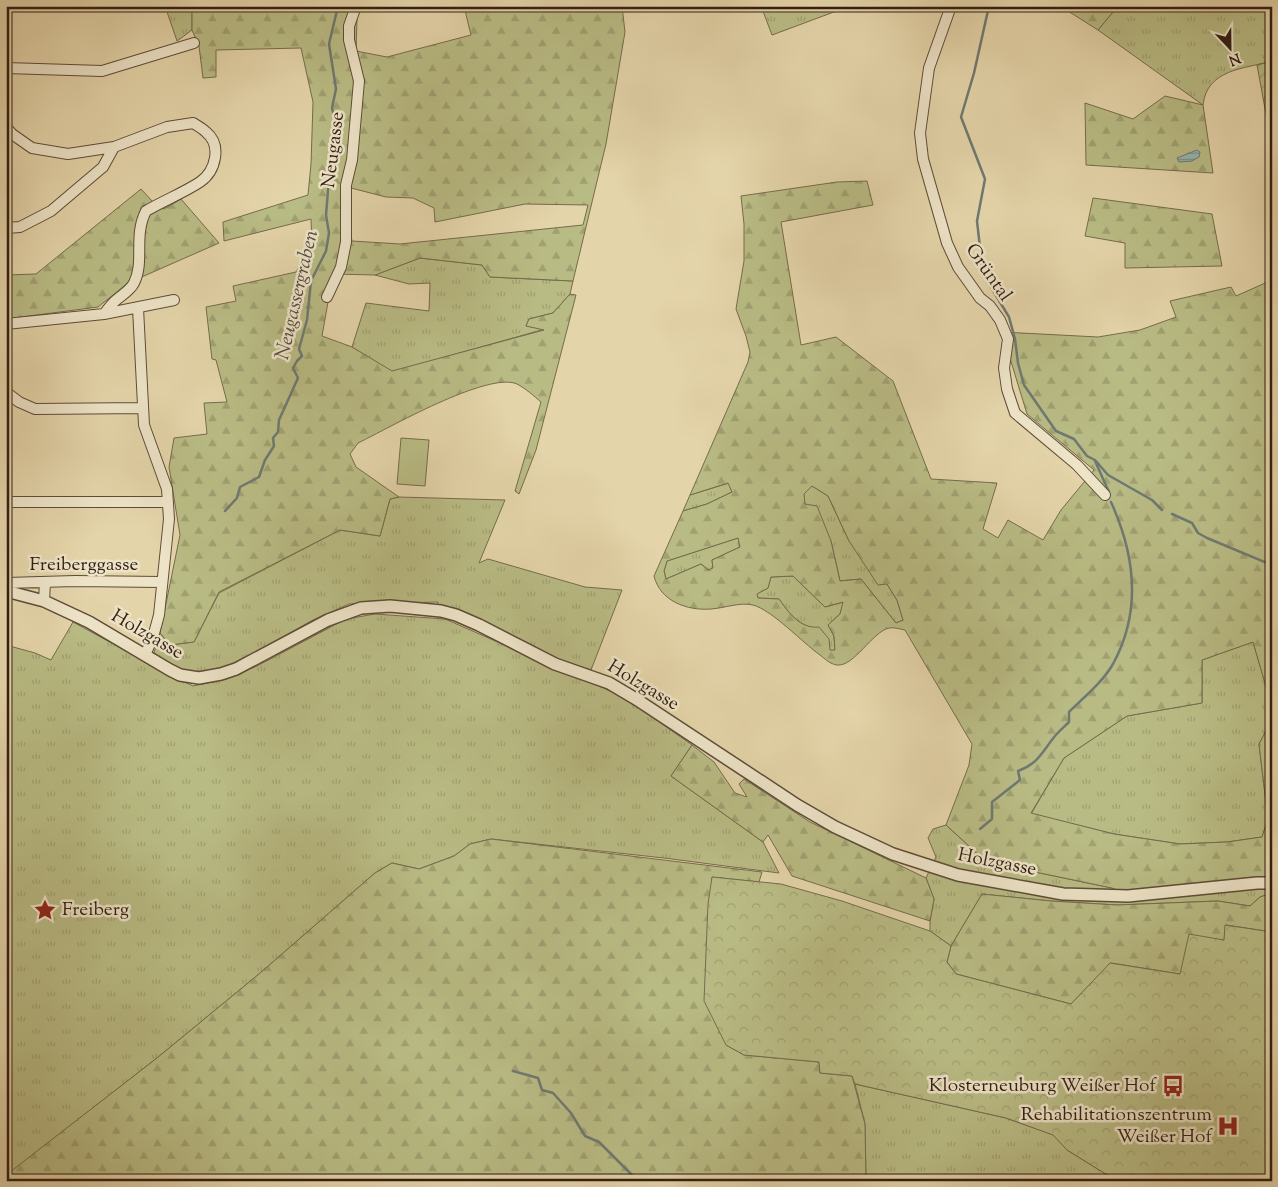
<svg xmlns="http://www.w3.org/2000/svg" width="1278" height="1187" viewBox="0 0 1278 1187" font-family="'Sorts Mill Goudy',serif">
	<style>
		.grass { fill: url(#grass-tufts); stroke: #756c4c }
		.forest { fill: url(#forest-firs); stroke: #756c4c; fill-rule: evenodd }
		.park { fill: url(#park-crowns); stroke: #756c4c }
		.garden { fill: url(#garden-furrows); stroke: #756c4c }
		.pitch { fill: #b9bb84; stroke: #756c4c }
		.water { fill: url(#water-rules); stroke: #6f7972 }
		.lines { fill: none; stroke-linecap: round; stroke-linejoin: round }
		.stream { stroke: #6f7972; stroke-width: 2.5 }
		.minor-casing { stroke: #5e4c38; stroke-width: 12 }
		.tertiary-casing { stroke: #5e4c38; stroke-width: 14 }
		.minor { stroke: #ede3c7; stroke-width: 10 }
		.tertiary { stroke: #ede3c7; stroke-width: 11 }
		.labels { text-anchor: middle; dominant-baseline: central; stroke-width: 5; stroke-linejoin: round; paint-order: stroke }
		.street-label { font-size: 19px; fill: #311e13; stroke: #ede3c7 }
		.poi-label { font-size: 19px; fill: #311e13; stroke: #ede3c7; text-anchor: end }
		.water-label { font-size: 20px; font-style: italic; fill: #504c43; stroke: #ede3c7 }
	</style>
	<defs>
		<pattern id="grass-tufts" width="24" height="20" patternUnits="userSpaceOnUse" patternTransform="scale(1.25)"><rect width="24" height="20" fill="#b9bb84"/><path d="M3 7l-1-3M5 7V3M7 7l1-3M15 17l-1-3M17 17v-4M19 17l1-3" fill="none" stroke="#a0a071"/></pattern>
		<pattern id="forest-firs" width="22" height="20" patternUnits="userSpaceOnUse" patternTransform="scale(1.25)"><rect width="22" height="20" fill="#b9bb84"/><path d="M5 1l3.5 6h-7zM16 11l3.5 6h-7z" fill="#a0a071"/></pattern>
		<pattern id="park-crowns" width="20" height="18" patternUnits="userSpaceOnUse" patternTransform="scale(1.25)"><rect width="20" height="18" fill="#b9bb84"/><path d="M2 6a3 3 0 1 1 6 0M12 15a3 3 0 1 1 6 0" fill="none" stroke="#a0a071"/></pattern>
		<pattern id="garden-furrows" width="10" height="10" patternUnits="userSpaceOnUse" patternTransform="scale(1.25)"><rect width="10" height="10" fill="#b9bb84"/><path d="M-1 1l2-2M0 10L10 0M9 11l2-2" fill="none" stroke="#a0a071"/></pattern>
		<pattern id="water-rules" width="6" height="5" patternUnits="userSpaceOnUse" patternTransform="scale(1.25)"><rect width="6" height="5" fill="#98b6b2"/><path d="M0 2.5h6" fill="none" stroke="#7d9390"/></pattern>
	</defs>
	<rect width="100%" height="100%" fill="#e4d4a9"/>
	<filter id="stains"><feTurbulence type="fractalNoise" baseFrequency=".004" numOctaves="4"/><feColorMatrix values="0 0 0 0 .2 0 0 0 0 .09 0 0 0 0 .02 0 0 0 .5 -.17"/></filter>
	<radialGradient id="worn" r=".72"><stop offset=".6" stop-color="#630" stop-opacity="0"/><stop offset="1" stop-color="#630" stop-opacity=".3"/></radialGradient>
	<path class="grass" d="M165,6H192V30L177,41Z
		M761,6H850L772,35Z
		M1118,6H1272V61C1244,69 1207,69 1203,105L1098,30Z
		M420,258L482,265L490,277L573,281L570,294L553,313L529,319L526,326L545,329L392,372L352,347L366,303L429,311L430,283L409,284L375,275Z
		M729,483L732,492L707,504L683,511L690,495Z
		M812,486L828,496L849,541L887,584L897,600L903,620L896,623L861,579L840,581L831,541L805,504L803,494Z
		M399,497L505,500L479,563L488,559L585,587L622,590L591,670L566,664L437,607L438,602L349,604L313,620L237,663L209,674H191L176,669L153,656L160,633L170,645L194,642L219,593L340,530L380,536L390,499Z
		M738,538L740,547L712,560L713,568L709,570L701,564L666,579L664,571L667,561Z
		M793,576L825,607L844,602L840,614L828,625L834,636L835,650L830,651L813,628C797,624 788,612 779,599L758,598L756,594L768,588L771,577Z
		M375,614L445,619L624,697L692,745L671,776L763,842L779,873L664,858L491,839L470,844L454,856L419,869L392,863L375,873L259,974L157,1058L10,1173L6,1171V645L35,653L51,660L73,622L163,671L193,686L226,679L257,666L346,619Z
		M1253,642L1272,707V720L1259,744L1268,819L1262,837L1227,842L1180,844L1114,834L1031,814L1064,758L1127,716L1202,703V660Z
		M946,825L980,856L1011,867L1112,888L1137,899L1241,888L1272,889V893L1260,897L1250,906L1218,901L1117,905L1051,901L982,894L951,946L930,931V921L934,899L926,878L936,857L928,838L933,829Z
		M855,1084L1006,1118L1054,1135L1067,1150L1109,1176V1181H866L865,1124Z"/>
	<path class="forest" d="M192,6H360L357,18L356,51L387,57L471,35L464,6H622L625,32L606,144L573,281L490,277L482,265L420,258L375,275L333,274L322,336L352,347L392,371L544,330L526,326L529,319L553,313L570,294L576,295L536,450L519,494L515,491L541,402C534,396 525,388 517,384C488,371 387,429 358,443L350,454L356,467L399,497L390,499L380,536L340,530L219,592L194,642L170,645L160,633L180,535L169,467L174,438L207,434L204,403L227,402L216,360L212,359L206,307L236,301L233,286L296,272L312,243L311,219L224,241L223,222L308,195L311,164L313,102L301,48L216,50V77L203,78L199,46L192,30ZM351,188L386,197L413,198L434,208L435,222L525,204L588,205L583,225L400,244L352,241L348,216Z
		M1060,6H1118L1098,30Z
		M1165,96L1203,105L1213,173L1086,165L1085,103L1133,119Z
		M867,181L873,205L781,222L801,345L836,337L893,381L931,479L997,483L983,529L998,538L1008,520L1043,540L1061,510L1094,470L1027,414L1002,332L1098,337L1140,330L1176,317L1170,301L1231,287L1236,296L1272,280V707L1253,642L1202,660V703L1127,716L1064,758L1031,813L1114,834L1180,844L1227,842L1262,837L1268,819L1259,744L1272,720V889L1241,888L1137,899L1112,888L1011,867L980,856L946,825L969,765L972,744L905,630C900,629 894,627 889,628C872,632 854,667 837,665C830,664 825,659 820,655C803,643 772,610 753,605C739,602 725,608 711,609C687,611 660,601 654,576L683,511L707,504L732,492L728,483L690,495L748,362L750,352L746,336L736,309L744,261V224L741,196L837,182ZM812,486L828,496L849,541L878,585L887,584L897,600L903,620L896,623L861,579L840,581L831,541L817,506L805,504L804,494ZM738,538L740,547L712,560L713,568L708,570L701,564L666,579L664,571L667,561ZM793,576L825,607L843,602L840,614L828,625L834,636L835,650H830L829,639L819,627C800,629 789,613 779,599L758,598L757,594L768,588L771,577Z
		M141,189L152,201L164,209L181,199L219,243L128,283L98,307L6,319V275L36,274Z
		M1093,198L1212,214L1222,266L1125,268V243L1085,236Z
		M692,745L714,762L735,793L747,797L739,784L744,779L810,822L926,878L934,899L930,921L792,876L768,835L763,842L671,776Z
		M491,839L762,872L759,882L712,877L726,1045L744,1055L819,1062L820,1073L852,1076L865,1124L866,1181H6V1171L10,1172L157,1058L259,974L375,873L392,863L419,869L454,856L470,844Z
		M1272,893V932L1226,925L1224,940L1180,974L1111,963L1071,1004L956,974L947,962L951,946L982,894L1051,901L1117,905L1218,901L1250,906L1260,897Z"/>
	<path class="park" d="M712,877L781,884L842,901L930,931L951,946L947,962L956,974L1071,1004L1110,963L1180,974L1189,934L1224,940L1225,925L1272,932V1181H1109V1176L1067,1150L1053,1135L1006,1118L855,1084L852,1076L820,1073L819,1062L744,1055L726,1045L704,1001L708,904Z"/>
	<path class="garden" d="M1272,61V147L1257,65Z"/>
	<path class="pitch" d="M401,438L429,440L425,486L397,484Z"/>
	<path class="water" d="M1197,150L1200,152L1199,157L1192,161L1179,162L1177,158Z"/>
	<g class="lines">
		<path class="stream" d="M989,6L974,73L961,117L985,179L977,221L983,274L1009,317L1015,339L1018,363L1024,385L1056,431L1074,439L1087,456L1095,460L1108,475L1152,500L1162,510
			M1095,461L1109,492
			M225,511L237,498L240,487L259,477L265,460L274,446L273,438L278,432L279,420L298,378L293,368L297,361L302,356L299,349L307,320L311,281L326,251L329,233L326,215L330,165L338,148L336,124L332,108L336,89L329,44L338,6
			M1172,514L1192,523L1198,533L1207,538L1272,565
			M980,829L992,819V802L1020,780L1018,771C1038,764 1042,752 1055,736C1059,731 1064,727 1069,722V712C1084,697 1102,683 1113,664C1142,611 1135,555 1111,502
			M513,1071L538,1078L542,1090L553,1093L571,1113L585,1136L599,1142L635,1178V1181"/>
		<g class="minor-casing">
			<path id="minor" d="M951,6L929,68L920,133L923,159L947,243L958,267L980,298L990,306L1000,320L1008,339L1004,368L1007,389L1015,413L1077,465L1105,495
				M6,68L102,71L194,43
				M6,127L12,134L32,148L68,154L114,147L167,127L193,123C198,126 202,128 206,132C222,145 216,171 200,182C185,192 163,201 146,211C133,236 145,261 134,283C130,291 120,296 114,302C110,306 107,310 104,314
				M6,228L20,227L51,211L103,167L114,147
				M327,297L341,267L346,242V185L352,160L359,81L349,40V26L356,6
				M138,308L144,425L167,489L169,519L159,615L153,637L145,655
				M6,324L104,314L174,300
				M6,392L19,402L35,409L143,408
				M6,502H168
				M6,583L75,581L162,582
				M44,601L45,582"/>
		</g>
		<g class="tertiary-casing">
			<path id="tertiary" d="M6,591L44,601L89,622L170,670L180,675L199,678L221,674L236,669L328,620L361,608L390,606L441,611L456,615L479,625L555,664L609,683L636,699L797,805L835,827L893,854L958,875L1063,894L1128,896L1257,883H1272"/>
		</g>
		<use href="#minor" class="minor"/>
		<use href="#tertiary" class="tertiary"/>
	</g>
	<defs>
		<g id="sight-bare" transform="scale(1.725)"><path d="M0-6L1.8-2.2L6-1.7L2.9 1.2L3.7 5.4L0 3.3L-3.7 5.4L-2.9 1.2L-6-1.7L-1.8-2.2Z" fill="#8f2418" stroke="#ede3c7" stroke-width="2.5" paint-order="stroke"/></g>
		<g id="bus-bare" transform="scale(1.725)"><path d="M-5-6H5V4H4V6H2V4H-2V6H-4V4H-5ZM-3.5-4V0h7V-4ZM-3.5 1.2v1.5H-2V1.2ZM2 1.2v1.5H3.5V1.2Z" fill="#8f2418" stroke="#ede3c7" stroke-width="2.5" paint-order="stroke"/></g>
		<g id="hospital-bare" transform="scale(1.725)"><path d="M-5-5h3v3.5h4V-5h3V5h-3V1.5h-4V5h-3Z" fill="#8f2418" stroke="#ede3c7" stroke-width="2.5" paint-order="stroke"/></g>
	</defs>
	<g fill-rule="evenodd">
		<use href="#sight-bare" x="45" y="910"/>
		<use href="#bus-bare" x="1173" y="1086"/>
		<use href="#hospital-bare" x="1228" y="1126"/>
	</g>
	<g class="labels">
		<g class="street-label">
			<text transform="translate(334 150) rotate(-83)">Neugasse</text>
			<text transform="translate(988 273) rotate(55)">Grüntal</text>
			<text x="84" y="565">Freiberggasse</text>
			<text transform="translate(147 635) rotate(30)">Holzgasse</text>
			<text transform="translate(643 686) rotate(31)">Holzgasse</text>
			<text transform="translate(997 863) rotate(11)">Holzgasse</text>
		</g>
		<g class="poi-label">
			<text x="62" y="910" text-anchor="start">Freiberg</text>
			<text x="1156" y="1086">Klosterneuburg Weißer Hof</text>
			<text x="1212" y="1115">Rehabilitationszentrum<tspan x="1212" dy="22">Weißer Hof</tspan></text>
		</g>
		<g class="water-label">
			<text transform="translate(298 295) rotate(-77)">Neugassergraben</text>
		</g>
	</g>
	<rect width="1278" height="1187" fill="none" stroke="#e4d4a9" stroke-width="25"/>
	<rect x="8" y="8" width="1263" height="1172" fill="none" stroke="#311e13" stroke-width="2.5"/>
	<rect x="12" y="12" width="1253" height="1162" fill="none" stroke="#311e13"/>
	<g transform="translate(1230 48) rotate(158)" stroke="#ede3c7" stroke-width="4" paint-order="stroke">
	<path d="M0-4L9 19L0 12L-9 19Z" fill="#311e13"/>
	<text y="-8" font-size="14" font-weight="bold" text-anchor="middle" fill="#311e13">N</text>
	</g>
	<rect width="100%" height="100%" filter="url(#stains)"/>
	<rect width="100%" height="100%" fill="url(#worn)"/>
</svg>
